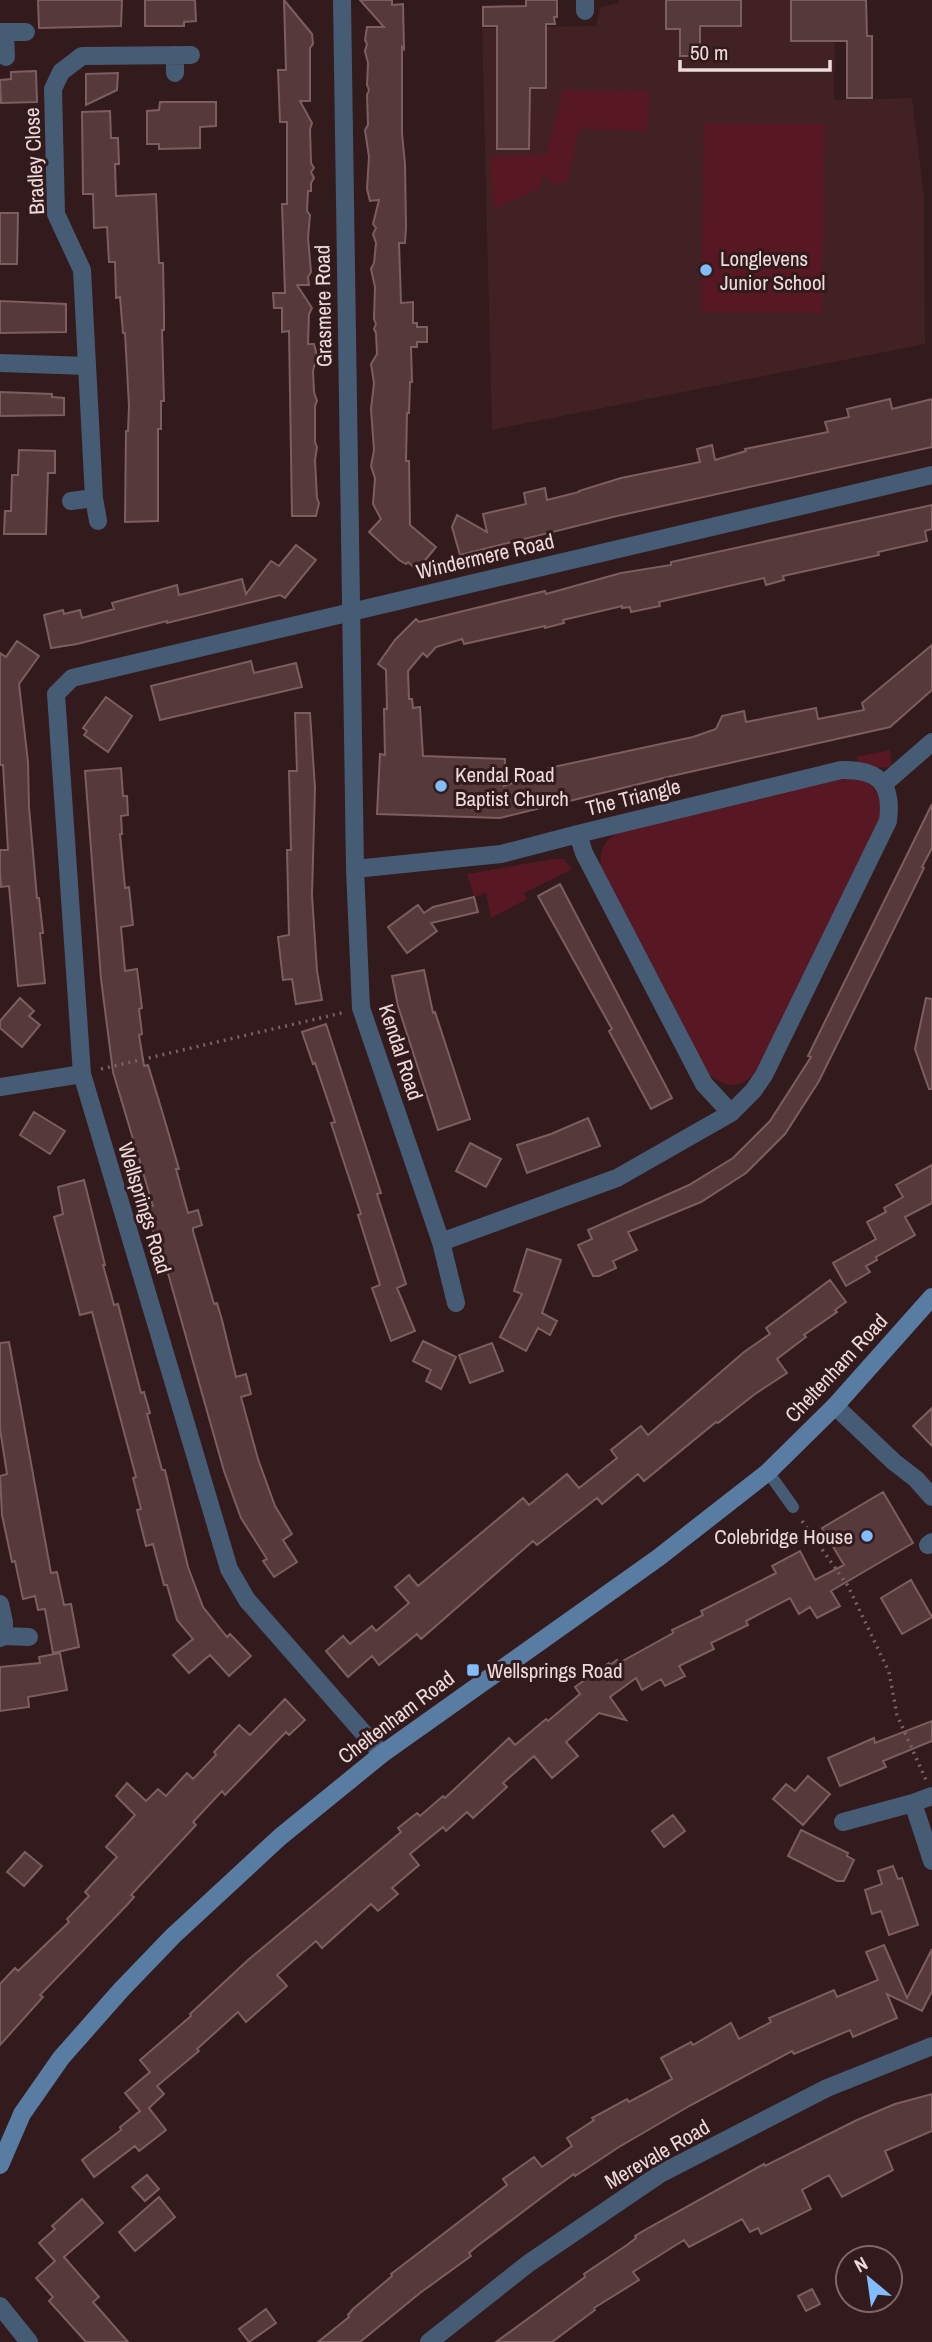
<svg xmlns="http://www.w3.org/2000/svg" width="932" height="2342" viewBox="0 0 932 2342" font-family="'Archivo Narrow',sans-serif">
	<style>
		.built { fill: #412124 }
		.green { fill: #571723 }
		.building { fill: #55393b; stroke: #7c5e60; stroke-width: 2 }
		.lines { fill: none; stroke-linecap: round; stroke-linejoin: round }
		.path { stroke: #796264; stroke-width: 3.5; stroke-dasharray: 2 5; stroke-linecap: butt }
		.service { stroke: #465c74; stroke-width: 12 }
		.minor { stroke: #465c74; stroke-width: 18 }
		.secondary { stroke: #597da2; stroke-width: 18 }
		.poi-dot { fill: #80bdfa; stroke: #331a1c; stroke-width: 2.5 }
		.labels { text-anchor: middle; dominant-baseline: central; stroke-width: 6; stroke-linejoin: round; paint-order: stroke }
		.street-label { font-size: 21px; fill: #eddbdc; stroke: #331a1c }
		.poi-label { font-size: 21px; fill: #eddbdc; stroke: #331a1c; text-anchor: start }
	</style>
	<rect width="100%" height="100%" fill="#331a1c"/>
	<path class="built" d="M619,0H835L834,100L912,98L924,196L925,344L492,430L482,28L596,26L601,7L619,3Z"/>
	<path class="green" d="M563,90L649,91L648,131L579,129L567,183L554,184L542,173L540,188L494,209L490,157L546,154Z
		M704,123L825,124L822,313L701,312Z
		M890,750L892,767L876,768L858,762L856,757Z
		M845,777C874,780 885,792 879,822L763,1063C745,1088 729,1093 705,1071L601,869C599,849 604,839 622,830Z
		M553,859H564L572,869L524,893L527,899L491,918L486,893L474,897L467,874Z"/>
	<path class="building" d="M38,0H122L121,26L39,28Z
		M145,0H195L196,21L184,22V26H145Z
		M284,0L312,34L313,44L310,48V101H300L312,123L310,129L311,163L314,168L311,172L314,178L311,183V191H308L307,211L310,215L308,238L311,272L308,277L309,285H297L312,308L309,314L308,344H314L317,356L313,371L314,392L317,401L315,406V442L317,447L315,460L317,498L319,503L316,516H292L289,331L282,332V308H274L273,293H285L282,204H287V122H280L278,70H286Z
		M360,0H392V5L403,4L404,49L402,47V133L405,164L406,227L405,243H399L401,303L413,302V323H417V327H427V342H417V347H411L412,382H410L409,413H407L406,461H409L410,525L436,547L417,570L408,562L406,564L399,560L369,532L381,519L373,504L375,478L371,466L374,450L371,409L374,383L371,364L377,354L376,333L374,329L376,324L374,319L375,287L371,269L374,263L376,243L373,234L376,228L373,224L379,200L370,201L367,189L369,157L365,130L368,125L367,95L369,90L367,85L368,63L365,51L367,44L365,40L367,27H384Z
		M526,0H557V17H554L555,24H546V88H530L529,149H497V26H483V7L526,6Z
		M666,0H741V26H700V56H680V29H666Z
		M791,0H866L867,36H872V98H847V41H791Z
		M36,71L37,102L1,103L0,80L11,79V72Z
		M118,73L117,90L86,105V74Z
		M160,102H216V126L200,127V148L159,149V144H147V111L159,110Z
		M110,111L111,138H118L119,164H115L116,196L156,194L159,263H163L164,309V330H162L164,401H161V429H158V521L125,522L126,431H128L129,406L125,333H123L120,297L116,298L115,262H109L107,227L94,228L93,194H83L82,112Z
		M0,213H18L17,264H0Z
		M0,301L66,304V332L0,333Z
		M0,392L52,394V397L64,398V415L0,416Z
		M890,399L892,409L932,399V447L617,516L460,555L452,527L457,515L487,532L483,514L526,504L524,493L545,488L547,500L579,492V491L621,478L700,462L697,449L712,445L715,460L746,451L745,449L828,432L825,422L849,417L847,409Z
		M19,450L55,451V473H48L46,534H4L5,511H11L12,475H18Z
		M932,505V529L925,531L927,541L878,552L879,555L783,576L784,580L766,585L764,578L659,602L660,606L631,612L630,607L622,608V606L563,620L564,623L545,628V626L464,644L462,639L436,647L427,657L423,653L408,671L409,699H412L413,708L420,707L423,756L505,759L504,786L550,771L549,768L693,737L716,729L722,716L744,711L746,722L816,708L818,719L864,710L862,703L932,645V690L890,727L676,775L500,818L377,814L380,754L385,755L384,709H387L386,670L378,664L395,640L416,619L419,622L545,591L546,594L621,573L671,565V562Z
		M296,545L316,560L285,598L280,595L167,623V621L77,644L51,648L44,615L63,610L64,614L80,610L82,618L114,609L112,603L177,585L179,595L242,579L246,594L271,561L279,566Z
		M17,641L39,656L19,684L28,762L29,807L37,898H39L43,933H40L45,983L18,986L9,886L1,887L0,871V850H8L3,765H0V653L6,657Z
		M251,661L254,673L296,663L302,687L160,720L151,686Z
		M106,697L132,716L108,752L84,735L87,731L83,728Z
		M295,713H310L315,788L312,895L317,971L322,1000L296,1004L292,979L283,980L278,937L289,935L287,850H291L289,771H297Z
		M121,768L123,796H127L128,815L121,816L122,834H120L125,888L129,887L133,925L121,927L125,971L137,969L142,1008L139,1009L142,1034L139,1035L144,1066L148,1065L162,1111L179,1169H176L188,1213L198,1210L202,1225L193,1228V1231L214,1304L217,1303L222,1320L236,1377L246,1374L251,1394L241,1397L258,1459L275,1506L292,1534L283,1540L297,1562L274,1577L263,1561L267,1559L241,1518L224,1471L158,1238L156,1239L151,1225L154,1224L149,1207L153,1206L113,1072L101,979L85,771Z
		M932,804V848L922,867L924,868L819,1081L785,1134L746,1173L701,1202L628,1232L637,1250L613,1261L616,1268L599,1276H593L578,1245L592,1239L588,1230L689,1185L733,1158L770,1121L811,1057L808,1056Z
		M560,884L672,1098L651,1109L609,1031L612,1029L538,896Z
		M474,897L478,912L431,923L437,931L407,953L388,927L418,905L424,913L433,907Z
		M424,970L433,1013L435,1012L470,1119L438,1130L398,1006L392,976Z
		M20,998L34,1011L29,1016L40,1025L22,1047L0,1028V1021Z
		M926,998L932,999V1089H929L915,1049Z
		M326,1024L381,1193L377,1194L406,1284L397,1288L415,1331L391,1341L372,1288L380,1285L358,1215L361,1214L331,1123L335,1122L315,1063L313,1064L302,1032Z
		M34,1112L65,1131L50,1154L20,1135Z
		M588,1118L600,1146L527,1173L517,1145L551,1134Z
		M470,1143L501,1159L486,1187L456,1171Z
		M932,1165V1203L905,1217L915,1235L876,1257L877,1260L866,1266L870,1272L846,1286L833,1263L876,1239L867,1222L886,1212L884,1208L903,1197L896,1185Z
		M84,1180L105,1265H103L114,1305L118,1304L141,1393L144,1392L150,1413L147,1414L162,1470H165L188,1567L203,1607L227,1637L230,1634L251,1656L229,1676L210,1655L189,1673L173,1655L193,1639L177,1620L167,1585H164L153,1544L146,1546L137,1510L141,1509L133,1478L136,1477L92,1312L80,1315L54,1217L63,1214L58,1187Z
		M527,1249L561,1260L542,1313L557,1321L550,1335L538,1328L526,1351L500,1337L522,1294L514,1291Z
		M830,1280L846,1302L835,1310L837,1312L804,1335L806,1337L777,1359L787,1373L755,1394L718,1423L716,1422L644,1481L638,1474L602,1504L597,1498L537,1545L533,1541L421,1639L417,1634L379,1665L372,1656L348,1677L326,1651L343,1636L350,1644L372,1626L376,1631L409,1603L395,1587L409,1575L418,1586L523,1498L529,1505L567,1474L579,1488L617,1458L611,1450L641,1426L648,1435L744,1352L770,1334L766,1328Z
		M423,1341L456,1357L441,1389L426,1381L431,1370L413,1361Z
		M9,1342L51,1573L57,1572L64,1605L71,1604L79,1647L53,1653L45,1609L38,1610L35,1596L23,1599L15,1561L12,1562L2,1515L0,1476L7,1474L0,1429V1343Z
		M492,1343L503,1371L470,1383L459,1355Z
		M932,1408V1446L913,1426Z
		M883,1492L913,1543L831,1591L840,1606L817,1618L810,1607L799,1614L790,1598L746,1621L748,1625L711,1643L714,1649L679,1666L685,1676L665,1686L661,1679L642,1690L636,1678L610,1697L626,1720L599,1713L566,1742L578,1756L552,1778L534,1756L503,1783L507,1787L473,1818L467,1812L446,1831L443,1827L410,1854L419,1865L392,1888L398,1894L378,1911L371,1904L322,1948L316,1941L277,1975L287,1986L246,2022L238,2012L197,2049L199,2051L157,2086L164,2094L149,2108L166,2130L139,2151L135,2146L94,2177L82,2160L121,2130L120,2127L140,2111L125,2093L150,2072L140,2060L191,2016L190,2014L248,1960L401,1832L398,1828L417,1813L420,1816L443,1796L445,1798L509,1738L515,1745L546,1719L548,1721L580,1694L575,1687L609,1663L610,1665L617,1660L619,1663L673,1633L672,1630L703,1615L701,1611L776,1573L772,1566L800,1551L815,1580L844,1565L822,1528Z
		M911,1580L932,1617L902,1634L881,1598Z
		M60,1653L67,1690L28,1697L29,1707L0,1711V1667L40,1663L39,1657Z
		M285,1699L305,1720L289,1735L286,1732L225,1795L222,1791L193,1822L196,1825L131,1895L134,1897L127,1905L40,1995L43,1997L0,2045V1984L15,1968L18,1971L69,1922L67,1919L89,1896L85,1892L117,1857L106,1847L135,1815L116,1796L127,1783L146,1801L158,1789L166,1796L187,1773L193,1779L216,1755L214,1752L239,1725L250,1735Z
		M932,1721V1741L883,1761L886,1767L840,1786L828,1758L874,1738L875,1743Z
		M808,1776L830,1794L803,1825L773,1799L786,1784L795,1791Z
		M673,1815L685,1831L664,1847L652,1831Z
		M801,1830L848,1853L847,1856L854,1860L844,1881H837L788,1856Z
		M25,1852L42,1866L24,1886L7,1872Z
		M893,1866L898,1879L902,1878L918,1925L889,1935L881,1911L872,1914L865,1890L882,1884L878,1871Z
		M884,1945L907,1998L932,1949V1991L922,2011L887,1994L897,2018L853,2037L850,2030L794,2054L792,2051L691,2105L619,2147L575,2176L574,2174L545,2195L476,2247L469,2253L471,2256L420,2293L360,2342H318L349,2317L348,2315L353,2309L392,2276L391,2274L507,2185L503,2179L534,2157L542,2167L572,2146L567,2138L594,2120L592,2118L627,2099L629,2102L672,2079L661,2058L691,2042L693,2045L731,2023L739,2039L771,2022L769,2018L834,1990L837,1997L878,1980L866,1952Z
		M932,2094V2131L885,2151L893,2170L842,2197L829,2175L802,2190L811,2209L761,2234L758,2228L750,2232L742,2219L689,2247L684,2240L633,2272L639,2280L594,2308L595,2310L552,2342H496L585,2277L584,2274L627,2245L636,2238L635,2236L650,2227L764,2164L765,2166L857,2120L895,2104Z
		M147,2175L159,2189L145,2201L132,2187Z
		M159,2197L175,2217L135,2251L119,2232Z
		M82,2199L103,2223L64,2257L99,2297L93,2302L128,2342H86L49,2301L53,2297L36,2278L55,2261L39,2243L55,2229L52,2226Z
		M812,2289L820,2304L806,2311L798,2296Z
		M266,2309L276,2323L249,2342L239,2329Z"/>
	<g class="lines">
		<path class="path" d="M101,1069L346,1012
			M802,1521L848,1586L889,1672L897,1715L926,1780"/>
		<path class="service" d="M768,1472L793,1507"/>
		<path class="minor" d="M342,0L355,869L361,1008L441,1242L456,1303
			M585,0V11
			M0,32H26
			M5,32L6,57
			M175,73V55
			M0,363L87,366
			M71,501L94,498
			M98,521L94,498L82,270L56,214L53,89L61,72L82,56L191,55
			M841,770C878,769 893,783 888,821L764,1075L753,1091L731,1113L704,1084L584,853L578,834Z
			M885,783L932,742
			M355,869L501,854L578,834
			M0,1087L82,1074
			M441,1242L617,1178L731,1113
			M835,1406L894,1462L916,1479L932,1497
			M928,1545L932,1542
			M0,1604L4,1622V1636L0,1638
			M4,1636L29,1637
			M382,1754L247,1600L229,1569L82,1074L56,694L72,678L932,475
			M913,1803L932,1861
			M843,1822L913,1803L932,1796
			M0,2306L29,2342
			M429,2342L529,2263L660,2174L827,2088L932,2046"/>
		<path class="secondary" d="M0,2165L22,2114L61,2058L121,1990L173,1936L280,1837L382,1754L658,1558L768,1472L835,1406L932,1297"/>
	</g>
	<g class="poi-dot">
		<circle cx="706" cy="270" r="7"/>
		<circle cx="441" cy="786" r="7"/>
		<circle cx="867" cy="1536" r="7"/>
		<rect x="466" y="1663" width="14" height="14" rx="3.5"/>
	</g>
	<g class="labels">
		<g class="street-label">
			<text transform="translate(34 161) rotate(-93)">Bradley Close</text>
			<text transform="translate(323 306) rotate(-91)">Grasmere Road</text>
			<text transform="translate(485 556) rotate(-13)">Windermere Road</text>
			<text transform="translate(633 797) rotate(-14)">The Triangle</text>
			<text transform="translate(401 1052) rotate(72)">Kendal Road</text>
			<text transform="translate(145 1208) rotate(73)">Wellsprings Road</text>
			<text transform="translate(836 1368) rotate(-47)">Cheltenham Road</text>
			<text transform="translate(396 1717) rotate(-37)">Cheltenham Road</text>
			<text transform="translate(657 2154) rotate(-30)">Merevale Road</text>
		</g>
		<g class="poi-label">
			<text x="720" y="258">Longlevens<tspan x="720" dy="24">Junior School</tspan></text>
			<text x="455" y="774">Kendal Road<tspan x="455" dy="24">Baptist Church</tspan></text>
			<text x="853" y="1536" text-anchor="end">Colebridge House</text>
			<text x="487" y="1670">Wellsprings Road</text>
		</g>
	</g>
	<g transform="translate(869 2279) rotate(331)"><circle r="33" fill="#331a1c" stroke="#7d6769" stroke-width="2"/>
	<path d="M0-5L12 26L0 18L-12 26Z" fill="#80bdfa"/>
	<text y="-10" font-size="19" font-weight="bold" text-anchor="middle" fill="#eddbdc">N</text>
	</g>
	<path d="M680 60v10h150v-10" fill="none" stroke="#eddbdc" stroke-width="3.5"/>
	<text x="690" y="60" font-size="21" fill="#eddbdc" stroke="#331a1c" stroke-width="5" paint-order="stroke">50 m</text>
</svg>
